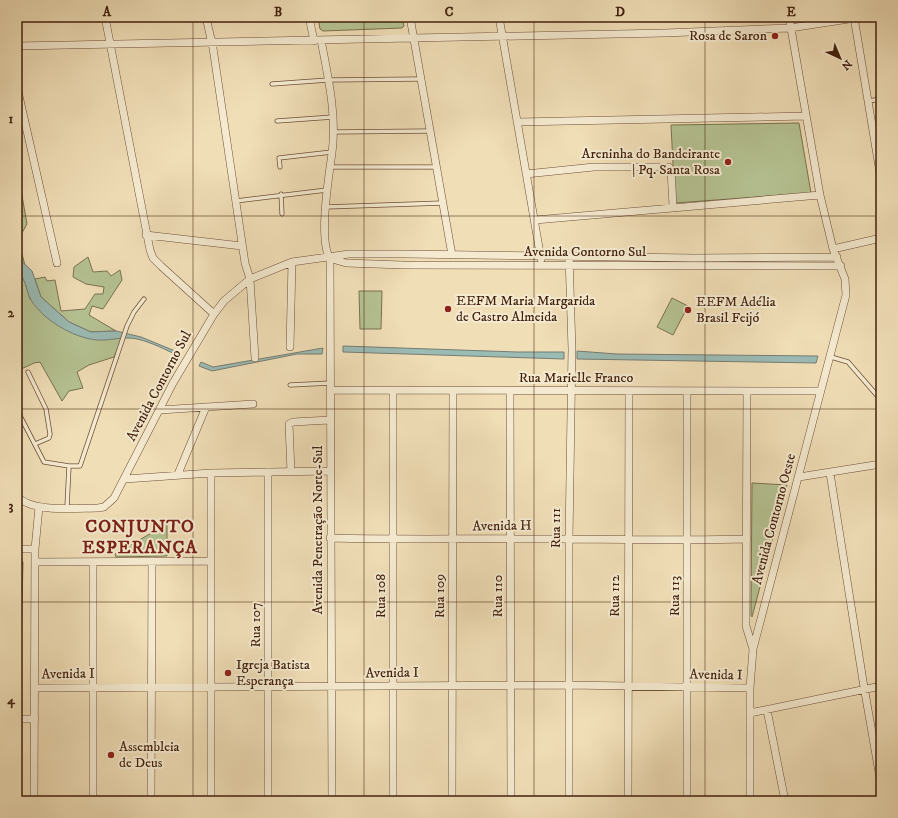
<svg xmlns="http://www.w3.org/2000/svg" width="898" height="818" viewBox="0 0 898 818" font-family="'IM FELL DW Pica',serif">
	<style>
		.green { fill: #b5c292; stroke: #7b7150 }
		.water { fill: #9bbbb5; stroke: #777d72 }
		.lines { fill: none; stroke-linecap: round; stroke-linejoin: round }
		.service-casing { stroke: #6d5038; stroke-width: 5 }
		.minor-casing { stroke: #6d5038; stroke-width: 8 }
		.service { stroke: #f5ead0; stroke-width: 3.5 }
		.minor { stroke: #f5ead0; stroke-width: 7 }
		.grid { fill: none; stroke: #41200d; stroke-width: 1; stroke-opacity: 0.55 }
		.poi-dot { fill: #8f2418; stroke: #f5ead0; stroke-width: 1.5 }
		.labels { text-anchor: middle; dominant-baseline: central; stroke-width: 4; stroke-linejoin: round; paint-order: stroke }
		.poi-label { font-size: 14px; fill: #41200d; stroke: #f5ead0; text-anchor: start }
		.street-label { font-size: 14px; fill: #41200d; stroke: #f5ead0 }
		.district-label { font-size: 18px; font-weight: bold; letter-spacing: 1px; fill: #7a1f14; stroke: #f5ead0 }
		.neatline { fill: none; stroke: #41200d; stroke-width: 1.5 }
		.grid-label { font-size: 13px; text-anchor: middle; font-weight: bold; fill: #41200d }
	</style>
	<rect width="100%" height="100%" fill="#f0deb7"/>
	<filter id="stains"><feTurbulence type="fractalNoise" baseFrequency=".005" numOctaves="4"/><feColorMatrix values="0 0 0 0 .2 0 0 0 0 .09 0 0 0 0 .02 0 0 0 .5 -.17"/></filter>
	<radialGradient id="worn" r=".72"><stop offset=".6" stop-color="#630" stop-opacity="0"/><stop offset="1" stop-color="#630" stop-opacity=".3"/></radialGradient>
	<path class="green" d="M318,17H402L404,26L402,28L323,31L320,29Z
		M799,123L811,193L675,203L671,125Z
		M17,167L27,224L18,240L25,265L17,257Z
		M88,257L93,272L107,271L111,276L120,270L122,280L103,309L92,306L89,315L116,331L91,332L69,322L41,297L35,279L45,277L47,281L55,280L61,311L85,309L95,294H103L104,287L86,284L73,277L74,267Z
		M17,269L25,282L30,299L84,337L123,338L114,357L89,365L77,372L83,388L69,391L62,401L40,362L34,363L17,371Z
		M359,291H382L381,329H360Z
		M672,298L688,306L673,335L657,327Z
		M752,483L787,485L752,617L751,615Z
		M167,524V556L116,557L115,554Z
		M17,562H23L21,643H17Z"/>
	<path class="water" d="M17,257L32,271L41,297L69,322L91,332L116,331L141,337L180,353L179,356C166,350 151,342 137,339C123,336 110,341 97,340C74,338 43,320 31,300C28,295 27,288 25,283C20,271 17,272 17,257Z
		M343,346L517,352H564V359L343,352Z
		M323,348L322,354H297L212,371L199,366L201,362L213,367Z
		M577,351L617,354L818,356L816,363L577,359Z"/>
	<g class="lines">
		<g class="service-casing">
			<path id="service" d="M272,84L328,80L420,79
				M868,101L881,99
				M277,121L333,117
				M333,132L430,131
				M280,167L279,158L332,152
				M330,167H437
				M281,194L282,214
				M236,201L327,190
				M325,207L443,203
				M831,357L848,362L881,400
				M28,372L46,409L50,434L49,438L35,444
				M290,385L331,383
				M17,410L44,462L69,466H80L127,326L134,312L144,299
				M67,507L69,466"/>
		</g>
		<g class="minor-casing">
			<path id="minor" d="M105,17L150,250L153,258L161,266L214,314
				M206,17L213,48L245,263L250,279L255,358
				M309,17L314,41
				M410,17L452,255
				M499,17L541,259
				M854,17L881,179
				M321,40C328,77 337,115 332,153C329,175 318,241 330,258
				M17,46L665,33L790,28L862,17
				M17,87L57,263
				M518,122L806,116
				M526,174L594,167H669L671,170L673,206
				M535,220L820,195
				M146,235L242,246
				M833,249L881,238
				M569,256L572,349L569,539V801
				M330,258L332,801
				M332,259L346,263L403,265L841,266
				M290,347L292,262
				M331,390L820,391
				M510,391L511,801
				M687,391V801
				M747,391L746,626L753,649
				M160,410L253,404
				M291,472L289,424L293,422L330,420
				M830,473L863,681L881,784
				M178,474L206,407
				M799,477L881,464
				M125,479L211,473L330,471
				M17,496C31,513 77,508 98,508L104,507L114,498L173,383L214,314L224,301L250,279L292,262L349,254H406L694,258L837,257
				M330,538C409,540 488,538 567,539C627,539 687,541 747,539
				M17,549H35
				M35,562L211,561
				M34,688L569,685L750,688
				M767,710L785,801
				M750,713L881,686
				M17,719H35
				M34,801L35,549L39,507
				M93,801V562
				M151,801L152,561
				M211,801V473
				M268,801V472
				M393,801V390
				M452,801L453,390
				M628,801L629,391
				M750,801V688L753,649L846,295L845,279L833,249L820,195L789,17"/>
		</g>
		<use href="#service" class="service"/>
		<use href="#minor" class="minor"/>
	</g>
	<path class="grid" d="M193,17V801M364,17V801M534,17V801M705,17V801M17,216H881M17,409H881M17,602H881"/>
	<g class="poi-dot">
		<circle cx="775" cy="36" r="4"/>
		<circle cx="728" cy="162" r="4"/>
		<circle cx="448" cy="309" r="4"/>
		<circle cx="688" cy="310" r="4"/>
		<circle cx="228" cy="673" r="4"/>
		<circle cx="111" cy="755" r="4"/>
	</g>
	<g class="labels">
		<g class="poi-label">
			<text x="767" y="36" text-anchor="end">Rosa de Saron</text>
			<text x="720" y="154" text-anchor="end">Areninha do Bandeirante<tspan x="720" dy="16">| Pq. Santa Rosa</tspan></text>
			<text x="456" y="301">EEFM Maria Margarida<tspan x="456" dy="16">de Castro Almeida</tspan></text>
			<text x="696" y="302">EEFM Adélia<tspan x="696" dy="16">Brasil Feijó</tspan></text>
			<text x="236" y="665">Igreja Batista<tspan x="236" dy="16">Esperança</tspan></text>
			<text x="119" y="747">Assembleia<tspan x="119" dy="16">de Deus</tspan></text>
		</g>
		<g class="street-label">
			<text x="585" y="252">Avenida Contorno Sul</text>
			<text x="576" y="378">Rua Marielle Franco</text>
			<text transform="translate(159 386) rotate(-62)">Avenida Contorno Sul</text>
			<text transform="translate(774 519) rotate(-75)">Avenida Contorno Oeste</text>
			<text transform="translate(502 526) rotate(-1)">Avenida H</text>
			<text transform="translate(556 528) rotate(-90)">Rua 111</text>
			<text transform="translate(318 530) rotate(-90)">Avenida Penetração Norte-Sul</text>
			<text transform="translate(381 596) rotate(-90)">Rua 108</text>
			<text transform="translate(440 596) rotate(-90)">Rua 109</text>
			<text transform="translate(498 596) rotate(-90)">Rua 110</text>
			<text transform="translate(615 596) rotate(-90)">Rua 112</text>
			<text transform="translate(675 596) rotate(-90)">Rua 113</text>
			<text transform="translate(256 625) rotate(-90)">Rua 107</text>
			<text transform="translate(392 673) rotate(-1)">Avenida I</text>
			<text transform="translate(68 674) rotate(-1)">Avenida I</text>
			<text transform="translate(716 675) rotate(1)">Avenida I</text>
		</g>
		<g class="district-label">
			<text x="140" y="527">CONJUNTO<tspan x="140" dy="21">ESPERANÇA</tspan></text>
		</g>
	</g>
	<rect width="898" height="818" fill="none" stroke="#f0deb7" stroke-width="44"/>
	<g transform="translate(840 58) rotate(136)" stroke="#f5ead0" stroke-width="3" paint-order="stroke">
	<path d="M0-3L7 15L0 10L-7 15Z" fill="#41200d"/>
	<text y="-6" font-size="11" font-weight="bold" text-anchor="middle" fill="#41200d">N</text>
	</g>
	<rect x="22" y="22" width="854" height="774" class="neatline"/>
	<g class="grid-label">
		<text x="107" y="16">A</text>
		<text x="278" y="16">B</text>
		<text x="449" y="16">C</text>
		<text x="620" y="16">D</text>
		<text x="791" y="16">E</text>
		<text x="11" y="123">1</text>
		<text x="11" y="317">2</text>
		<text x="11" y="510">3</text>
		<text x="11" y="704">4</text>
	</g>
	<rect width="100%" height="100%" filter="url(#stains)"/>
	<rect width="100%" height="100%" fill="url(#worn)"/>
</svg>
